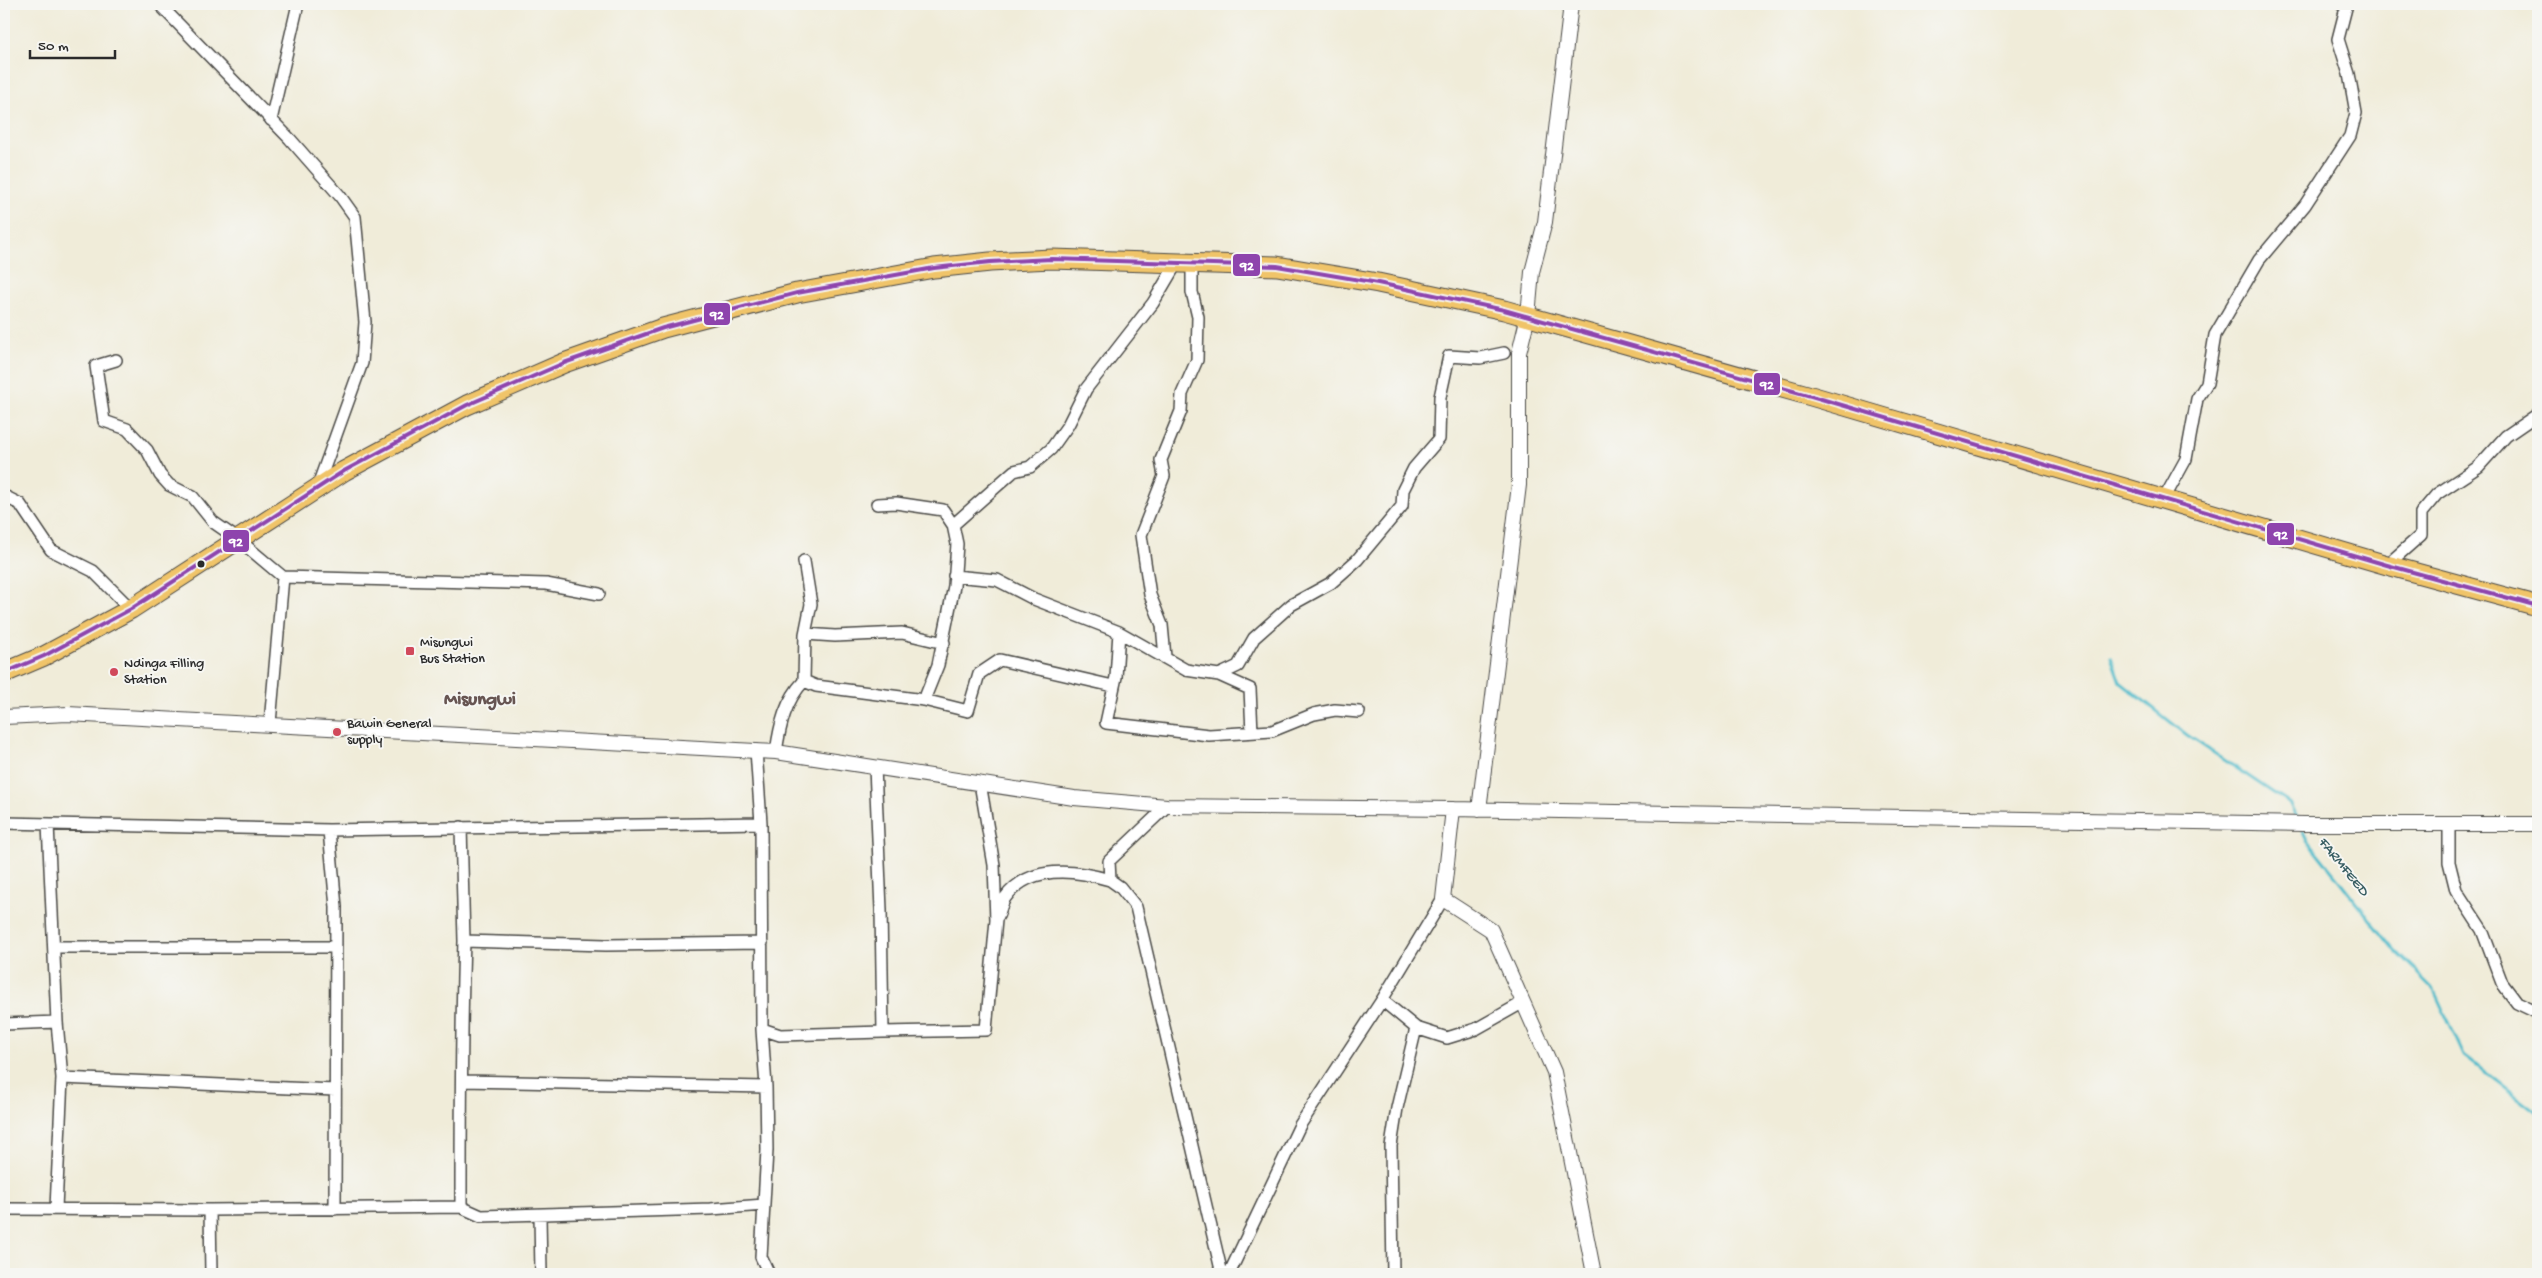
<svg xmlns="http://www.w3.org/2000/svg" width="2542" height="1278" viewBox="0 0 2542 1278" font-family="'Gochi Hand',sans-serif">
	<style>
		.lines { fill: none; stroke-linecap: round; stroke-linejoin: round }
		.stream { stroke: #50bccb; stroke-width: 3 }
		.minor-casing { stroke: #494845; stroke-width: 14 }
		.tertiary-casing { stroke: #494845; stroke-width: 16 }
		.trunk-casing { stroke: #494845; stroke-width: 21 }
		.minor { stroke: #fff; stroke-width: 11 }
		.tertiary { stroke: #fff; stroke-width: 14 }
		.trunk { stroke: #f0c469; stroke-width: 19 }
		.bus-1-casing { stroke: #f6f6f2; stroke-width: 8 }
		.bus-1 { stroke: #8e44ad; stroke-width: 4 }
		.bus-dot { fill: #2b2b2b; stroke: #f6f6f2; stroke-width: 2 }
		.poi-dot { fill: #d1495b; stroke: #f6f6f2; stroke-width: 2 }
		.labels { text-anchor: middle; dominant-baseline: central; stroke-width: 4; stroke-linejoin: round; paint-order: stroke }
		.poi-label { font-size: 14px; fill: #2b2b2b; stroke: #f6f6f2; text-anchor: start }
		.water-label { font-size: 15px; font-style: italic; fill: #385e63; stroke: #f6f6f2 }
		.district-label { font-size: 19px; font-weight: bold; fill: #675552; stroke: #f6f6f2 }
		.line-badge { stroke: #f6f6f2; stroke-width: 2 }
		.badge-label { font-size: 14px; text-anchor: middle; font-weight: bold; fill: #fff }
	</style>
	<rect width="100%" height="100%" fill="#f6f6f2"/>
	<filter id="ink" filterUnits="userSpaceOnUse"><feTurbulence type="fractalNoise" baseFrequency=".02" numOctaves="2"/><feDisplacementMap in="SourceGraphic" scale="10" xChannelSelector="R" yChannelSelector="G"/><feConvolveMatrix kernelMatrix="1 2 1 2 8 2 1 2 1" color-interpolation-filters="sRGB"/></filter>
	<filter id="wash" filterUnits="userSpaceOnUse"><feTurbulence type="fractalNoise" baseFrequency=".0096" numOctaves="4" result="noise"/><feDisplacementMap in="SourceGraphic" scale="20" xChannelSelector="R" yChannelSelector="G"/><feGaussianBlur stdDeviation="1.12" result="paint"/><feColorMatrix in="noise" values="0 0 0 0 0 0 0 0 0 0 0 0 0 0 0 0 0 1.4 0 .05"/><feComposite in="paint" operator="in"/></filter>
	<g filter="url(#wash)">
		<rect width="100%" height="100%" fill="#f0ecd9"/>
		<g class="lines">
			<path class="stream" d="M2111,657L2120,682L2187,735L2290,804L2297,819
				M2301,827L2307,840L2392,947L2433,988L2464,1056L2538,1113"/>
		</g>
	</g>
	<g filter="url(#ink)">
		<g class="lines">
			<g class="minor-casing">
				<path id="minor" d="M159,4L290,139L340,196L355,217L365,322L362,363L318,485
					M271,120L298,4
					M116,360L96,366L104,421L127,429L147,450L160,475L169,485L193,497L213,522L239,540L283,577L270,723
					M4,496L20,504L51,550L93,571L131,609
					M2164,499L2186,459L2197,399L2207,383L2215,335L2259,260L2305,205L2350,136L2356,113L2349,74L2338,39L2346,8L2341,4
					M877,504L896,503L943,510L953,525L957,544L954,586L938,665L924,700
					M953,525L1014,471L1030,467L1051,449L1068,425L1086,389L1153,303L1176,264
					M2387,565L2421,535V513L2437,494L2478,467L2506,436L2538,414
					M954,576L997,580L1034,599L1119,632L1186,670L1219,675L1250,689L1252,732
					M283,577L546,584L599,594
					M1119,632L1116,677L1106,723L1209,735L1272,731L1314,714L1335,710L1359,712
					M805,634L835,636L902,633L944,643
					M1165,657L1162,625L1150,595L1141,535L1164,476L1161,460L1181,411L1182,394L1197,360L1198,317L1192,292V264
					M1219,675L1238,666L1254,638L1291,605L1331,583L1357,560L1402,506L1403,490L1414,468L1439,439L1440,397L1449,356L1480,358L1504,353
					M804,681L816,686L924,700L968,711L979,674L1000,660L1113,686
					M756,750L761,823L762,1029L766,1087L767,1150L761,1257L769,1274
					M776,752C780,725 785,701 804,681L805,634L811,604L804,561
					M1167,806L1109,861L1110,880L1120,887L1136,907L1222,1274
					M4,823L329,830L761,823
					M48,824L57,1022L62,1078L56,1208
					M2449,824V862L2456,890L2482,930L2502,983L2517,1003L2538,1013
					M461,827L464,941
					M329,830L336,907L335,1209
					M998,916C1000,911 1002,903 1005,898C1029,864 1076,870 1110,880
					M55,947H336
					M1382,1000L1416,1028L1397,1108L1391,1146L1393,1274
					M4,1024L57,1022
					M1416,1028L1447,1038L1476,1029L1522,1003
					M762,1029L780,1035L883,1032L881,910L875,767
					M883,1032L986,1030L996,920L994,865L980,783
					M62,1078L335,1090
					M462,1081L766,1087
					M461,1207C461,1118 461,1029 464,941L606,945L762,943
					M4,1209L210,1210L461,1207L481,1216L711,1209L764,1205
					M210,1210L211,1274
					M540,1215L541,1274
					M1229,1274L1300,1125L1382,1000L1443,899"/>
			</g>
			<g class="tertiary-casing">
				<path id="tertiary" d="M4,717L68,714L776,752L1074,798L1167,806L1453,809L2303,824H2538
					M1453,809L1443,899L1491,930L1554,1072L1594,1274
					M1479,810L1519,485V353L1528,316L1532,272L1545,222L1571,4"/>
			</g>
			<g class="trunk-casing">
				<path id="trunk" d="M4,673L44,656L131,609L344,471L467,405L564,363L663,328L797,293L934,268L990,262L1052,259L1277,266L1378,283L1504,310L1811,396L2387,565L2538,606"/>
			</g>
			<use href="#minor" class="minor"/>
			<use href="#tertiary" class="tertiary"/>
			<use href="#trunk" class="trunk"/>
			<g class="bus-1-casing">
				<path id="bus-1" d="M4,673L44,656L131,609L344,471L467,405L564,363L663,328L797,293L934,268L990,262L1052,259L1277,266L1378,283L1504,310L1811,396L2387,565L2538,606"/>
			</g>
			<use href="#bus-1" class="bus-1"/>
		</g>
	</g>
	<circle class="bus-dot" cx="201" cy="564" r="4.5"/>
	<g class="poi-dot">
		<rect x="405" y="646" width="10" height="10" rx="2.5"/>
		<circle cx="114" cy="672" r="5"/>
		<circle cx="337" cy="732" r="5"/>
	</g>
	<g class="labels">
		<g class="poi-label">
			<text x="420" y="643">Misungwi<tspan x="420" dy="16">Bus Station</tspan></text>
			<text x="124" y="664">Ndinga Filling<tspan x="124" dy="16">Station</tspan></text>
			<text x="347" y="724">Bawin General<tspan x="347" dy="16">supply</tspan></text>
		</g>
		<g class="water-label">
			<text transform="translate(2343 867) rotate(51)">FARMFEED</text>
		</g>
		<g class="district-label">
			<text x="480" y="700">Misungwi</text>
		</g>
	</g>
	<g class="line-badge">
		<rect x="1232" y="253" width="29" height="24" rx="5" fill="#8e44ad"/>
		<rect x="703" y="302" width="28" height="24" rx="5" fill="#8e44ad"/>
		<rect x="1753" y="372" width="28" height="24" rx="5" fill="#8e44ad"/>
		<rect x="2266" y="522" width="29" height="24" rx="5" fill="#8e44ad"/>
		<rect x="222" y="529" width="28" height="24" rx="5" fill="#8e44ad"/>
	</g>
	<g class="badge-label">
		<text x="1247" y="270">92</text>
		<text x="717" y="319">92</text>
		<text x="1767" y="389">92</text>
		<text x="2281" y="539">92</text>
		<text x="236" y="546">92</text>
	</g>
	<rect width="2542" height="1278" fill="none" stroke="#f6f6f2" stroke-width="20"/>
	<path d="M30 50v8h85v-8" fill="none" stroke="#2b2b2b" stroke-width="2.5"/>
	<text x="38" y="50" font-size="15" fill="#2b2b2b" stroke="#f6f6f2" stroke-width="4" paint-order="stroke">50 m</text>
</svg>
